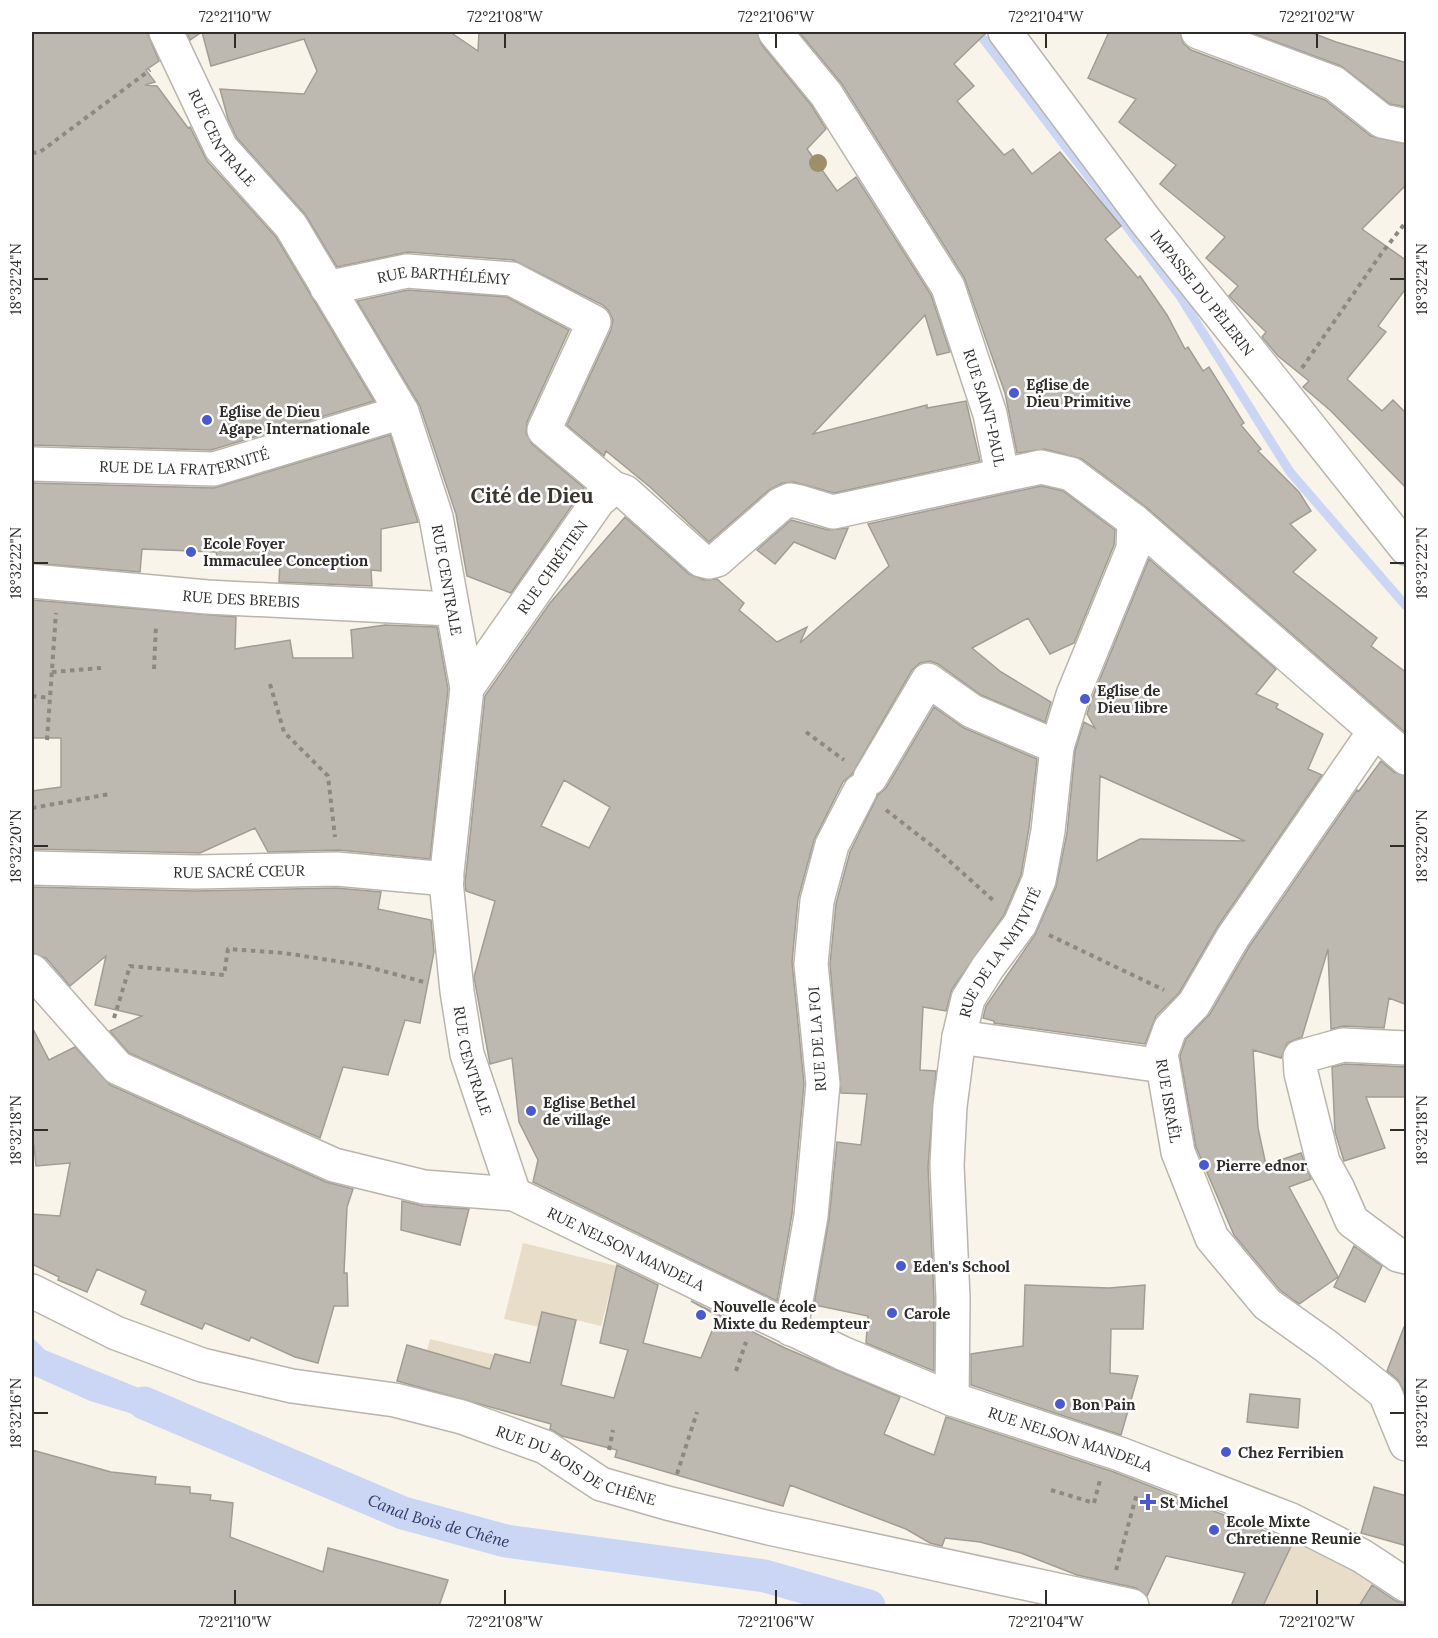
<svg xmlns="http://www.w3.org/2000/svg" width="1438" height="1638" viewBox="0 0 1438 1638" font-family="Lora,serif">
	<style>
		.green { fill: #e8ddc8 }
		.water { fill: #cbd5f4 }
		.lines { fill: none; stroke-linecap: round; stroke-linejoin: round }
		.stream { stroke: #cbd5f4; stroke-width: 9 }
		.canal { stroke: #cbd5f4; stroke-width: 33 }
		.building { fill: #beb9b0; stroke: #a19d94; stroke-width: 1.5; fill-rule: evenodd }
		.minor-casing { stroke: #bab5ac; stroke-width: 36 }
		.path { stroke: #8c8983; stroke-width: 4; stroke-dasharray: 4.5 4.5; stroke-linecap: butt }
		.minor { stroke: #fff; stroke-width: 33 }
		.tree { fill: #9d8f6a }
		.ticks { fill: none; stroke: #2f2d2a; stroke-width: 2 }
		.poi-dot { fill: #4a59ce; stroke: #fff; stroke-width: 2 }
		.labels { text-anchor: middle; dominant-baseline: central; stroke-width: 5; stroke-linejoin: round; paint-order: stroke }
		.street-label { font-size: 15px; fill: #2f2d2a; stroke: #fff }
		.poi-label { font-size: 15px; font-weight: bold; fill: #2f2d2a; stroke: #fff; text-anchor: start }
		.water-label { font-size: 16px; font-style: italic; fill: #2f3863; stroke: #fff }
		.district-label { font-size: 21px; font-weight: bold; fill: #39362e; stroke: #fff }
		.neatline { fill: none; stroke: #2f2d2a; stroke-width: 2 }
		.ticks-label { font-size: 15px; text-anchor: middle; fill: #2f2d2a }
	</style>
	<rect width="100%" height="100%" fill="#f9f4ea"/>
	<path class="green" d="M523,1243L617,1266L601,1326L543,1312L539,1327L504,1319Z
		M430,1339L495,1355L490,1369L471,1364L459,1405L417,1389Z
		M1294,1539L1376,1577L1358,1606H1263Z"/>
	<path class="water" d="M32,1337L45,1350L191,1409L182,1429L90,1401L32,1375Z"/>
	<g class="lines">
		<path class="stream" d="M978,32L1180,296L1290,472L1406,606"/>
		<path class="canal" id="s1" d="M144,1403L403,1513L506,1541L765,1576L869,1606"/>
	</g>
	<path class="building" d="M32,32H147L159,61L146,70L155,82L145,85L157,86L188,128L190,127L207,161L276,237L374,401L211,450L32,445Z
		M187,32H450L478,51L479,32H757L761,44L811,105L826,129L807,149L837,191L856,177L931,295L950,352L937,355L925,315L813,434L927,405V408L966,401L980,461L834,493L794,482L782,483L769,490L709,542L650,487L606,451L604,456L567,425L611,330L613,320L609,311L603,305L513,260L408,252L337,267L305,214L237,138L228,119L220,89L304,94L317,71L304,39L211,66L202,32L190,40Z
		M799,32H987L954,64L974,86L957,101L1004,155L1013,149L1032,174L1060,152L1121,226L1105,239L1138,278L1140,276L1167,315L1185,349L1188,347L1203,371L1209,367L1244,423L1241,425L1261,449L1258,451L1299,492L1311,511L1290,524L1316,550L1293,572L1377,638L1371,646L1407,673V734L1146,507L1082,459L1045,449L1017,453L1005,393L964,277L842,84Z
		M1109,32H1180L1183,43L1191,50L1325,100L1371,136L1407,144V184L1362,229L1407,261V287L1378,326L1386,332L1347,379L1382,411L1393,400L1407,414V489L1331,411L1303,387L1309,381L1278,356L1262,337L1266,332L1229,296L1238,286L1206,258L1225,237L1160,184L1176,165L1119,122L1136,99L1088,78Z
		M1250,32H1310L1336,42L1407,63V107L1390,104L1341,66Z
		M408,290L507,297L569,330L527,422L526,433L532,444L584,488L511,593L467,576L456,514L420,406L357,301Z
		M390,435L418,522L381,529V571L371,570L372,586L279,582L280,563L217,556L216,552L142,549L140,572L32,563V483L214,488Z
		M1041,486L1063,491L1115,530L1114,545L1074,643L1050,654L1028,618L972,648L1001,672L1051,702L1045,722L981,695L938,664L930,661L920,663L912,670L852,774L843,782L814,840L798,899L792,962L804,1084L792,1214L777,1301L533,1182L538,1160L519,1122L512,1058L490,1064L474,977L495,901L466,891L465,883L485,696L550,603L625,517L689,574L704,580L717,579L744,603L739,610L777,642L807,627L800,643L889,566L868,524ZM564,780L610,807L589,848L541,826Z
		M791,520L828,530L848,528L835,559L794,542L775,564L757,550Z
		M1149,559L1276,669L1256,694L1278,704L1276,708L1323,734L1308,769L1322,775L1218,926L1179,993L1156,1016L1145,1044L994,1023V1021L983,1018L986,1006L1035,935L1056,887L1067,833L1075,751L1084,722L1095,728L1087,714L1091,701ZM1100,776L1245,841L1140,839L1097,861Z
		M32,600L236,617L235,649L290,640L293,658H353L351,630L385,625L437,627L448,689L430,859L339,850L268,852L255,828L200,853L32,849V791L61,787V738H32Z
		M934,707L964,728L1037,759L1029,828L1021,875L1004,915L952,989L946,1011L923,1007L920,1070L936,1071L928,1166L934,1298V1371L866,1343L868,1316L814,1305L829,1219L837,1142L861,1145L867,1094L841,1093L830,964L836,904L850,852L878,795L886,788Z
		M1381,761L1394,772L1407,776V1005L1389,998L1384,1028L1344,1026L1331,1029L1328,949L1302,1037L1287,1043L1281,1058L1253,1050L1258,1128L1266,1165L1301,1153L1311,1179L1289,1187L1338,1277L1299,1304L1280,1290L1234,1235L1196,1147L1180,1056L1186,1039L1210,1014L1249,947L1357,790L1359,791Z
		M32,887L196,891L336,888L381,892L378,909L431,920L434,952L420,1023L405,1020L388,1075L343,1067L320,1138L129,1053L110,1031L142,1016L95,1005L106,956L70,986L46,958L32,953Z
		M32,1027L49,1060L75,1047L110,1085L326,1182L353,1189L347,1207L344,1273H347L348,1306H334L318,1363L295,1357L251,1337L249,1341L205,1323L202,1329L141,1304L146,1291L97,1269L87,1292L58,1280L59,1277L32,1264V1214L60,1216L70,1163L36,1166L34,1146L32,1147Z
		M1345,1064L1407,1067V1097H1366L1385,1148L1344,1161L1335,1132L1332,1067Z
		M402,1201L423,1206L469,1209L460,1245L401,1230Z
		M1354,1246L1382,1266L1365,1302L1334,1287Z
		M617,1265L658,1285L643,1343L701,1358L718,1316L691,1301L785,1348L900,1397L884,1434L909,1445L934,1455L946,1417L1114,1472L1293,1542L1263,1606H1231L1245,1573L1166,1556L1147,1596L1136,1588L1077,1575L1021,1553L980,1542L945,1538L942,1546L930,1543L906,1529L790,1485L783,1506L615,1457L617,1450L562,1436L550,1429L551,1424L397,1381L407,1345L490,1369L495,1354L530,1363L542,1312L576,1320L561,1385L614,1398L628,1350L600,1343Z
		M1025,1285L1109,1288L1145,1285L1143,1329H1111L1110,1373L1138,1376L1121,1435L971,1385V1354L1023,1346Z
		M1404,1327H1407V1396L1397,1379L1387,1371Z
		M1250,1394L1300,1399L1298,1428L1247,1422Z
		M32,1450L111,1472L156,1477L155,1484L190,1487V1493L211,1495L210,1500L233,1503L230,1537L323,1572L328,1548L448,1580L439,1606H32Z
		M1374,1487L1407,1496V1546L1361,1533Z
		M1372,1585L1396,1601L1407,1603V1606H1359Z"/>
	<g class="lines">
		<g class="minor-casing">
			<g id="minor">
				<path id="s2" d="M166,32L221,148L291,226L402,412L436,517L467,688L446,881L457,991L467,1054L514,1194"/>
				<path id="s3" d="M775,32L826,94L948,287L990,414L1002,474"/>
				<path id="s4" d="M1005,32L1145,220L1406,548"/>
				<path d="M1198,32L1334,83L1382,121L1406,126"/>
				<path id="s5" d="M327,288L407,271L512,279L594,322L544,430L613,488"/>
				<path id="s6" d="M32,464L214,469L402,412"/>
				<path id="s7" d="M32,581L207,597L451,609"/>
				<path id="s8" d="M467,688L598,501L613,488L625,492L701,560L709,562L717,560L781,504L790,500L800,502L833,512L1041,467L1071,474L1134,521L1406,758"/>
				<path id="s9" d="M1374,732L1233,937L1194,1004L1170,1029L1161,1054L1178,1152L1212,1238L1267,1304L1326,1346L1385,1393L1406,1444"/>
				<path d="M870,778L928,680L972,711L1057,747"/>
				<path id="s10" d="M32,868L196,872L337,869L447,879"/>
				<path id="s11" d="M32,971L118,1068L334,1165L424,1187L514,1194L842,1353L952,1399L1120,1454L1291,1520L1362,1556L1406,1585"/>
				<path d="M959,1037L1163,1066"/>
				<path d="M1406,1048L1343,1045L1300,1057L1301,1073L1323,1162L1338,1189L1352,1221L1398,1255L1406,1257"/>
				<path id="s12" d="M32,1291L116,1333L202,1365L292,1386L395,1400L462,1417L545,1447L601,1484L667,1503L769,1528L1132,1606"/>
				<path d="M791,1329L811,1216L823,1084L811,964L817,901L832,845L860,791"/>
				<path id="s13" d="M952,1399L953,1298L947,1165L950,1106L959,1037L968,999L988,967L1020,924L1039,880L1048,831L1057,747L1073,695L1133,549L1134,521"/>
			</g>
		</g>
		<path class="path" d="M32,153L40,152L150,70
			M1302,368L1381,254L1406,222
			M154,669L156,625
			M52,672L101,668
			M270,684L284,732L328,776L335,837
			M32,696L50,698
			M806,732L844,760
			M47,740L56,613
			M32,808L110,794
			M886,810L935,848L995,902
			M1049,935L1164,990
			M114,1018L130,966L224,975L228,949L284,953L361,965L424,982
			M736,1371L746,1342
			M609,1450L613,1430
			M677,1474L697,1412
			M1051,1490L1094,1503L1100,1480
			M1116,1570L1137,1493"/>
		<use href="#minor" class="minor"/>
	</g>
	<circle class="tree" cx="818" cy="163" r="9"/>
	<path class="ticks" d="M235,33V48M505,33V48M776,33V48M1046,33V48M1317,33V48M33,279H48M1390,279H1405M33,563H48M1390,563H1405M33,846H48M1390,846H1405M33,1130H48M1390,1130H1405M33,1413H48M1390,1413H1405M235,1590V1605M505,1590V1605M776,1590V1605M1046,1590V1605M1317,1590V1605"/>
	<g class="poi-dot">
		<circle cx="1014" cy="393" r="6"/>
		<circle cx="207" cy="420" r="6"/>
		<circle cx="191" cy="552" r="6"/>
		<circle cx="1085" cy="699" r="6"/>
		<circle cx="531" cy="1111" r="6"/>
		<circle cx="1204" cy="1165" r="6"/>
		<circle cx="901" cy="1266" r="6"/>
		<circle cx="892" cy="1313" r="6"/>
		<circle cx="701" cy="1315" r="6"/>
		<circle cx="1060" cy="1404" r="6"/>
		<circle cx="1226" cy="1452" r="6"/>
		<path d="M1145 1493h6v6h6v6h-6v6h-6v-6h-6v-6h6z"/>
		<circle cx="1214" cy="1530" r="6"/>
	</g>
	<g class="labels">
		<g class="street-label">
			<text stroke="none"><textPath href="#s2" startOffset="120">RUE CENTRALE</textPath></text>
			<text stroke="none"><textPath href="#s5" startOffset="118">RUE BARTHÉLÉMY</textPath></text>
			<text stroke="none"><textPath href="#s4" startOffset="327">IMPASSE DU PÈLERIN</textPath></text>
			<text stroke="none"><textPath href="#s3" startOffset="435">RUE SAINT-PAUL</textPath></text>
			<text stroke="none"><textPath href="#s6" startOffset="153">RUE DE LA FRATERNITÉ</textPath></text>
			<text stroke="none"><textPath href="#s8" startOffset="148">RUE CHRÉTIEN</textPath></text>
			<text stroke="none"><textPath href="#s2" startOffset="624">RUE CENTRALE</textPath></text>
			<text stroke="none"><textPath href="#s7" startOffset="210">RUE DES BREBIS</textPath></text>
			<text stroke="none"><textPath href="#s10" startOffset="207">RUE SACRÉ CŒUR</textPath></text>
			<text stroke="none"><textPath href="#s13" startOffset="458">RUE DE LA NATIVITÉ</textPath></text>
			<text transform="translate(817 1039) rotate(-94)">RUE DE LA FOI</text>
			<text stroke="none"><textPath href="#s2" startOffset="1110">RUE CENTRALE</textPath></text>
			<text stroke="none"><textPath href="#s9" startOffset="435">RUE ISRAËL</textPath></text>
			<text stroke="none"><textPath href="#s11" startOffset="674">RUE NELSON MANDELA</textPath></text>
			<text stroke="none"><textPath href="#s11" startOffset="1158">RUE NELSON MANDELA</textPath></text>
			<text stroke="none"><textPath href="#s12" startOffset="576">RUE DU BOIS DE CHÊNE</textPath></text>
		</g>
		<g class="poi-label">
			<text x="1026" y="384">Eglise de<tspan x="1026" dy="17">Dieu Primitive</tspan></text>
			<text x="219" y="411">Eglise de Dieu<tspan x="219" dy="17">Agape Internationale</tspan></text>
			<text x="203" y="543">Ecole Foyer<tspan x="203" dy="17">Immaculee Conception</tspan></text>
			<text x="1097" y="690">Eglise de<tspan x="1097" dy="17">Dieu libre</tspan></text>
			<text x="543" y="1102">Eglise Bethel<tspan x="543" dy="17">de village</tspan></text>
			<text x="1216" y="1165">Pierre ednor</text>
			<text x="913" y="1266">Eden's School</text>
			<text x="713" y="1306">Nouvelle école<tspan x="713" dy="17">Mixte du Redempteur</tspan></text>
			<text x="904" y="1313">Carole</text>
			<text x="1072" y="1404">Bon Pain</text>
			<text x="1238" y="1452">Chez Ferribien</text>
			<text x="1160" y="1502">St Michel</text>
			<text x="1226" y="1521">Ecole Mixte<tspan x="1226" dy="17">Chretienne Reunie</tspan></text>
		</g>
		<g class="water-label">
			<text stroke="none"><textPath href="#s1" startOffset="318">Canal Bois de Chêne</textPath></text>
		</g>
		<g class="district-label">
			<text x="532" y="495">Cité de Dieu</text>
		</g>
	</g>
	<rect width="1438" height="1638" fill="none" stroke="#ffffff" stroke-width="66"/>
	<rect x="33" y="33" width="1372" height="1572" class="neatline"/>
	<g class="ticks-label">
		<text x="235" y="22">72°21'10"W</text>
		<text x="505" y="22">72°21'08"W</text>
		<text x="776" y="22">72°21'06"W</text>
		<text x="1046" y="22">72°21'04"W</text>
		<text x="1317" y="22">72°21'02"W</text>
		<text transform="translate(16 279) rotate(-90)" y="5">18°32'24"N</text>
		<text transform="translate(1422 279) rotate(-90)" y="5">18°32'24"N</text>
		<text transform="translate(16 563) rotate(-90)" y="5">18°32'22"N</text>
		<text transform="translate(1422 563) rotate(-90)" y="5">18°32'22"N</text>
		<text transform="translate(16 846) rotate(-90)" y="5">18°32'20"N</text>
		<text transform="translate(1422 846) rotate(-90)" y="5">18°32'20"N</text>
		<text transform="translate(16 1130) rotate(-90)" y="5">18°32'18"N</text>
		<text transform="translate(1422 1130) rotate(-90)" y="5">18°32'18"N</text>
		<text transform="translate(16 1413) rotate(-90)" y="5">18°32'16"N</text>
		<text transform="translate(1422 1413) rotate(-90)" y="5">18°32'16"N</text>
		<text x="235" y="1627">72°21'10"W</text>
		<text x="505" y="1627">72°21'08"W</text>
		<text x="776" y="1627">72°21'06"W</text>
		<text x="1046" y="1627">72°21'04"W</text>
		<text x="1317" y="1627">72°21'02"W</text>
	</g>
</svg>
